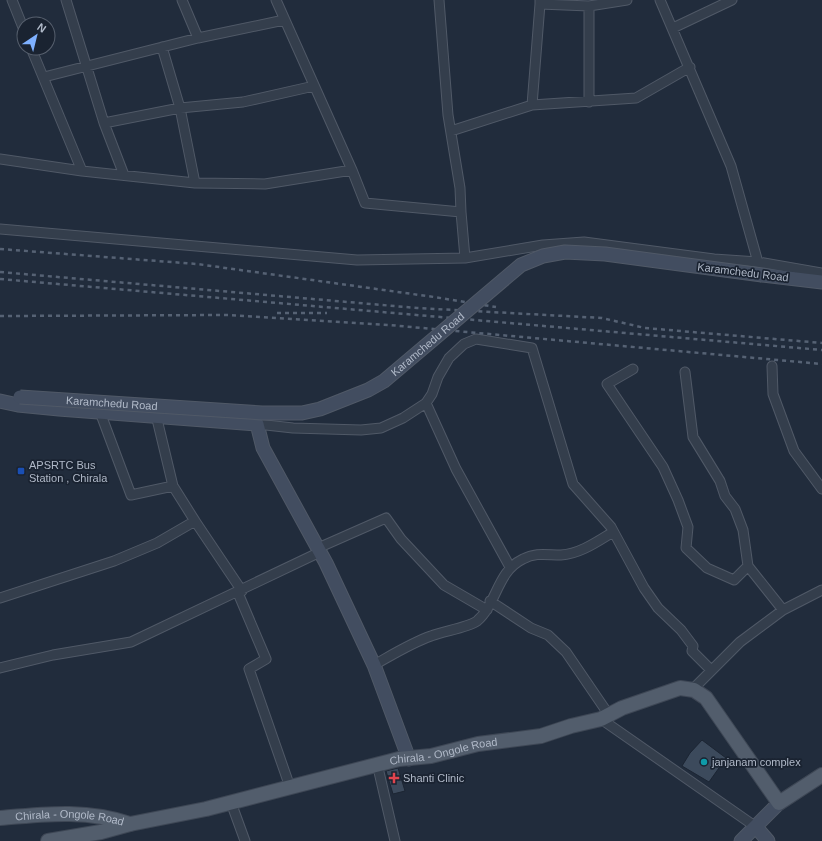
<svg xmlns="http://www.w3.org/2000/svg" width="822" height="841" viewBox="0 0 822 841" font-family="Helvetica,sans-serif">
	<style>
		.building { fill: #3c4a5c; stroke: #1c2533 }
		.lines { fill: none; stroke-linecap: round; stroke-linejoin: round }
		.street-casing { stroke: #505967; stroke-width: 11 }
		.secondary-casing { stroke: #505967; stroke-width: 15 }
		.primary-casing { stroke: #3e4755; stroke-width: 16 }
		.street { stroke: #343e4c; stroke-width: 9 }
		.secondary { stroke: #424d60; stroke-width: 13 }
		.primary { stroke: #525d6c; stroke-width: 14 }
		.rail { stroke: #566274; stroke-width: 2.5; stroke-dasharray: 4 4; stroke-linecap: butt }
		.secondary-bridge-casing { stroke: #505967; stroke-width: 15; stroke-linecap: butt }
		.secondary-bridge { stroke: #424d60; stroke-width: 13 }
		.transit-dot { fill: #1a4fb4; stroke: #1a2331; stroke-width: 1.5 }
		.culture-dot { fill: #0f9aa8; stroke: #1a2331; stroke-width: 1.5 }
		.health-dot { fill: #e0444e; stroke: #1a2331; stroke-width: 1.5 }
		.labels { text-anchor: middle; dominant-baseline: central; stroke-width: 3.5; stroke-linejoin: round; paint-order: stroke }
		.street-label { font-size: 11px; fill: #b0b9c8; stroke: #1a2331 }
		.poi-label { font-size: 11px; fill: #b0b9c8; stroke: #1a2331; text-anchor: start }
	</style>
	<rect width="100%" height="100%" fill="#212c3c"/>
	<path class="building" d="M702,740L726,758L709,782L682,766L690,753Z
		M398,768L405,791L393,794L386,771Z"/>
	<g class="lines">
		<g class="street-casing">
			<path id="street" d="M12,0L24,30
				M66,0L104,123L124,175
				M182,0L198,38
				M540,0V4L589,6L627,0
				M660,0L731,166L759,266
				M673,28L732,0
				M162,47L180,108L195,183
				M31,48L82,171L195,183L265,184L352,170L276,0
				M44,77L198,38L284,20
				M589,102V6
				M532,105L636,98L690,67
				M104,123L180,108L243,102L314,86
				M451,131L532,105L540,4
				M0,159L82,171
				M352,170L365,203L461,212L460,188L448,115L439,0
				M461,212L465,258L543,245L584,242L714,259L758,262L822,273
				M0,229L357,260L465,258
				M772,366L773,394L794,451L822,489
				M633,369L607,384L663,467L678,500L688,527L686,548L707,568L734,580L748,566
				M685,372L693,437L720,481L725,496L735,509L743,530L748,566L783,610
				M426,403L456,469L510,567
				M100,412L131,495L173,486
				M257,424L293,428L361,430L381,428L403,418L426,403L432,394L438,377L449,358L464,344L476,339L532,348L573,484L611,527L644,588L658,608L681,630L693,646L692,651L711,670
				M195,521L242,591
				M318,548L386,518L401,539L444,585L487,610
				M238,593L266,659L249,669L290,787
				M0,598L114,561L157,543L195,521L173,486L156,415
				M490,601L531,628L548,635L566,652L609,715
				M374,665C392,655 411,643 431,636C443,631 467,628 477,621C497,604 497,571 523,559C536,552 547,555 561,555C580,554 598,541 613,532
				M0,668L53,655L131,642L320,552
				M692,690L740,642L783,610L822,590
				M601,719L756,827
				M379,772L395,841
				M233,808L245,841"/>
		</g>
		<g class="secondary-casing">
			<path id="secondary" d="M762,275L822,282
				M0,401L18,405L59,409L257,424L263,448L326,563L374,665L409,759
				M756,827L768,841
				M741,841L779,803"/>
		</g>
		<g class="primary-casing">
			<g id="primary">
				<path id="s1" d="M0,818C45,814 87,809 130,824"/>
				<path id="s2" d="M48,841L101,832L130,824L206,809L399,759L431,756L478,744L541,736L571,726L601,719L622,708L680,688L694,690L706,698L779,803L822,775"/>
			</g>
		</g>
		<use href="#street" class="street"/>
		<use href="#secondary" class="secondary"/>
		<use href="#primary" class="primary"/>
		<path class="rail" d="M0,249L197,264L434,297L496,307
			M0,272L417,308L602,318L645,328L822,343
			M0,279L822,350
			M277,313H327
			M0,316L228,315L389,325L822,364"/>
		<g class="secondary-bridge-casing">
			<g id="secondary-bridge">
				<path id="s3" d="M20,397L262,413H302L320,409L368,390L384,381L521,265L543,256L565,252L605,254L762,275"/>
			</g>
		</g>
		<use href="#secondary-bridge" class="secondary-bridge"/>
	</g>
	<rect class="transit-dot" x="17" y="467" width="8" height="8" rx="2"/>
	<circle class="culture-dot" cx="704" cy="762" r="4"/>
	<path class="health-dot" d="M392 772h4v4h4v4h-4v4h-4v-4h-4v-4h4z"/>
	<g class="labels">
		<g class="street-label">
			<text transform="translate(743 272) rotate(7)">Karamchedu Road</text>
			<text stroke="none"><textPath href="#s3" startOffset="428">Karamchedu Road</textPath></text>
			<text stroke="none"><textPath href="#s3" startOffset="92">Karamchedu Road</textPath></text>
			<text stroke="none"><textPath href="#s2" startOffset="406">Chirala - Ongole Road</textPath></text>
			<text stroke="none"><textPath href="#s1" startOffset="70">Chirala - Ongole Road</textPath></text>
		</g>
		<g class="poi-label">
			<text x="29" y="465">APSRTC Bus<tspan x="29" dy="13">Station , Chirala</tspan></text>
			<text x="712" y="762">janjanam complex</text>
			<text x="403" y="778">Shanti Clinic</text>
		</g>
	</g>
	<g transform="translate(36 36) rotate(35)"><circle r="19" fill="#1a2331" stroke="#565f6d"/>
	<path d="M0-3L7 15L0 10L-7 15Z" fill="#7eb0ff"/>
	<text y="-6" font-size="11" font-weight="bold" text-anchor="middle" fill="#b0b9c8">N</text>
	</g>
</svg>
